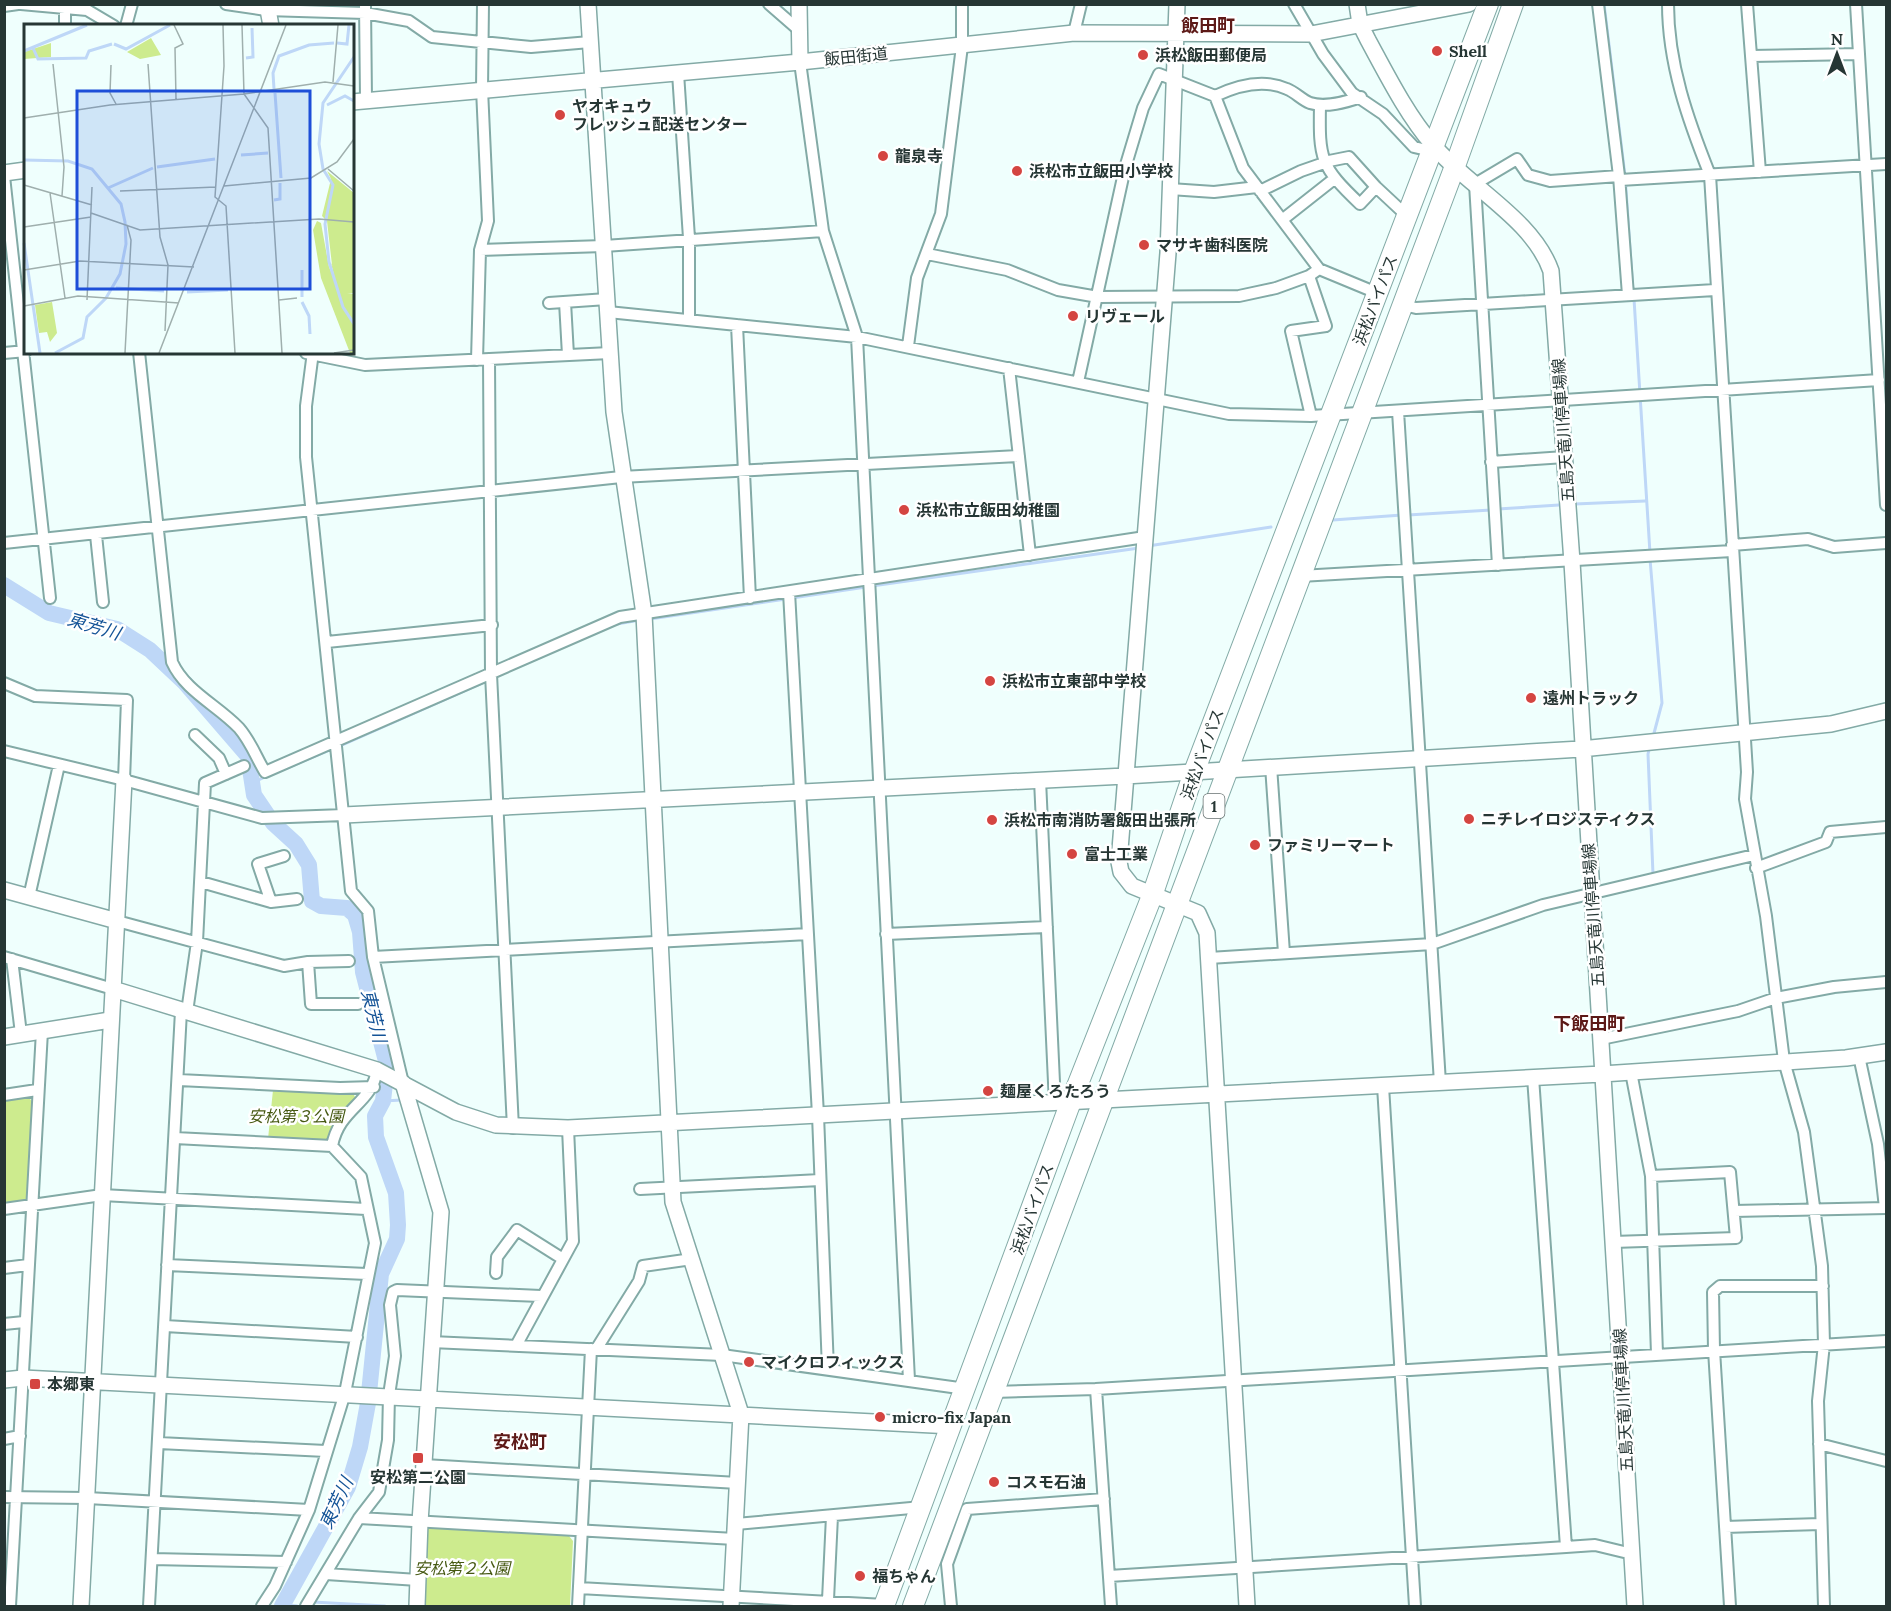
<svg xmlns="http://www.w3.org/2000/svg" width="1891" height="1611" viewBox="0 0 1891 1611" font-family="Lora,'Noto Sans JP',serif">
	<style>
		.green { fill: #cdeb8e }
		.lines { fill: none; stroke-linecap: round; stroke-linejoin: round }
		.stream { stroke: #bed7f7; stroke-width: 3 }
		.river { stroke: #bed7f7; stroke-width: 16 }
		.street-casing { stroke: #83aaa6; stroke-width: 14 }
		.secondary-casing { stroke: #83aaa6; stroke-width: 18 }
		.highway-casing { stroke: #83aaa6; stroke-width: 22 }
		.street { stroke: #fff; stroke-width: 10 }
		.secondary { stroke: #fff; stroke-width: 15 }
		.highway { stroke: #fff; stroke-width: 20 }
		.poi-dot { fill: #d44541; stroke: #fff; stroke-width: 2 }
		.labels { text-anchor: middle; dominant-baseline: central; stroke-width: 5; stroke-linejoin: round; paint-order: stroke }
		.shield { fill: #fff; stroke: #677271; stroke-width: 1.5 }
		.shield-label { font-size: 15px; font-weight: bold; fill: #263634 }
		.poi-label { font-size: 16px; font-weight: bold; fill: #263634; stroke: #fff; text-anchor: start }
		.street-label { font-size: 16px; fill: #263634; stroke: #fff }
		.park-label { font-size: 16px; font-style: italic; fill: #465912; stroke: #fff }
		.neighbourhood-label { font-size: 18px; font-weight: bold; fill: #5d1917; stroke: #fff }
		.water-label { font-size: 18px; font-style: italic; fill: #145397; stroke: #fff }
		.inset-river { fill: none; stroke: #bed7f7; stroke-width: 3 }
		.inset-road { fill: none; stroke: #9fafad; stroke-width: 1.5 }
		.view { fill: #1d4ed8; fill-opacity: 0.15; stroke: #1d4ed8; stroke-width: 3 }
		.inset-edge { fill: none; stroke: #263634; stroke-width: 3 }
	</style>
	<rect width="100%" height="100%" fill="#effffd"/>
	<path class="green" d="M273,1090L353,1093L356,1099C343,1112 333,1123 329,1142L268,1139Z
		M28,1097L32,1101L27,1200L23,1205L5,1207V1100Z
		M428,1528L569,1536L573,1541L570,1606H424V1531Z"/>
	<g class="lines">
		<path class="stream" d="M1604,4L1625,176L1633,292
			M1634,299L1650,553
			M1575,504L1645,501
			M1498,509L1559,505
			M1408,515L1491,510
			M1333,520L1402,515
			M1148,546L1271,527
			M1650,559L1662,703L1653,737
			M872,586L1139,548
			M792,598L866,587
			M650,619L786,599
			M617,624L640,620
			M340,746L487,681
			M1650,746L1648,754L1653,874L1650,875
			M287,768L334,748
			M252,783L267,776
			M383,1101L402,1100
			M1825,1455L1826,1495
			M313,1602L385,1606
			M283,1605L297,1606"/>
		<path class="river" d="M4,585L49,613L117,629L150,650L185,683L248,756L254,795L273,823L296,844L309,865L312,901L321,906L347,908L355,915L360,932L363,972L387,1065L383,1101L375,1116L376,1137L396,1193L398,1225L397,1239L381,1274L368,1403L360,1447L348,1487L282,1606"/>
		<g class="street-casing">
			<path id="street" d="M21,4L87,10L114,26
				M226,4L266,10L365,13L409,21L432,37L531,47L590,42
				M365,4L366,100
				M769,4L800,31
				M1294,4L1323,54L1352,93L1383,114L1414,147L1431,151
				M1598,4L1619,176L1628,295
				M1668,4C1668,64 1688,120 1710,175L1747,772L1745,799L1766,916L1784,1061L1804,1132L1822,1266L1824,1344L1818,1401L1824,1606
				M1747,4L1760,172
				M1856,4L1886,505
				M4,6L18,4
				M65,7V26
				M126,26L132,4
				M1074,33L1081,4
				M1751,56L1858,54
				M800,62L823,231L857,337L909,1380
				M678,73L689,238V320
				M1215,96C1236,86 1263,78 1287,89C1295,92 1302,100 1310,103C1326,108 1346,102 1361,97
				M1320,105C1319,159 1320,166 1360,204L1376,187
				M1324,162L1349,157L1376,187L1406,215
				M4,176L50,598
				M1620,180L1886,164
				M1170,189L1214,192L1257,187
				M1260,191L1301,171L1324,163
				M1282,220L1334,179
				M480,250L604,246L823,231
				M927,254L1007,270L1058,290L1098,297L1239,296L1276,288L1309,276L1319,269
				M1309,276L1326,326L1291,331L1311,416
				M565,302L568,355
				M549,303L607,299
				M1403,305L1416,308L1715,290
				M608,312L857,337L1229,414L1311,416L1879,380
				M737,325L750,598
				M908,346L917,278L941,214L962,46V4
				M139,352L172,662C185,691 217,705 239,728C251,742 256,757 265,772L620,617L1145,537
				M313,352L306,406V457L351,891L368,911L373,957L403,1083
				M4,353L26,351
				M306,353L365,365L610,353
				M489,359L491,674L513,1128
				M477,360L480,250L488,221L482,89L483,4
				M1009,368L1030,555
				M1078,382L1125,168L1143,108L1159,74L1215,96L1243,168L1319,269L1377,293
				M1398,411L1440,1083
				M1491,462L1565,457
				M96,535L103,602
				M4,543L621,477L1019,456
				M1732,545L1808,539L1834,547L1886,543
				M1498,565L1475,184L1517,159L1528,175L1550,181L1619,176
				M1300,576L1732,551
				M789,592L818,1115L828,1369
				M327,642L492,625
				M4,683L35,696L127,700L124,780
				M195,735L219,758L226,774
				M4,751L124,780L262,818L344,815
				M1271,766L1284,953
				M1040,780L1055,1104
				M1756,868L1826,842L1830,832L1886,827
				M201,882L271,902L297,899
				M29,897L59,765
				M271,902L258,864L284,856
				M117,921L284,966L308,962L349,961
				M886,934L1047,927
				M4,957L113,989
				M373,957L808,934
				M1209,958L1432,944L1543,905L1754,855
				M12,959L21,1034
				M308,962L311,1004H358
				M187,1012L197,942L205,783L244,766
				M1601,1039L1738,1011L1776,998L1834,987L1886,982
				M1859,1056L1878,1144L1885,1208
				M1631,1072L1651,1176L1657,1354
				M1533,1077L1566,1547
				M179,1080L340,1088L374,1087
				M1383,1086L1415,1606
				M4,1095L37,1090
				M175,1138L332,1146L361,1177L375,1243L345,1393L309,1510L275,1586L262,1606
				M332,1146C339,1108 372,1104 377,1070
				M640,1189L820,1180
				M4,1209L102,1195L366,1209
				M1734,1211L1886,1208
				M1613,1242L1736,1238L1730,1172L1651,1176
				M167,1265L367,1274
				M4,1268L28,1265
				M496,1273L497,1257L517,1230L563,1259
				M4,1324L24,1322
				M165,1326L357,1337
				M431,1342L722,1355L966,1389
				M517,1344L573,1241L568,1128
				M597,1348L639,1281L643,1266L692,1259
				M1096,1389L1111,1606
				M993,1392L1096,1389L1886,1341
				M4,1439L20,1436
				M159,1443L326,1451
				M1819,1444L1886,1461
				M424,1465L738,1483
				M4,1497L87,1498L309,1510
				M359,1518L735,1539
				M736,1524L922,1507
				M1725,1527L1821,1524
				M152,1559L286,1562
				M326,1574L418,1580
				M1109,1576L1566,1547L1595,1545L1624,1552L1632,1550
				M579,1588L885,1605
				M828,1600L832,1516
				M10,1606L42,1031
				M149,1606L181,1011
				M306,1606L359,1518L379,1492L388,1440L389,1395L395,1356L390,1305L393,1292L397,1290L541,1296
				M578,1606L591,1349
				M951,1606L947,1564L967,1509L1104,1499
				M1730,1606L1714,1350L1713,1292L1720,1286H1823"/>
		</g>
		<g class="secondary-casing">
			<path id="secondary" d="M267,4L271,26
				M588,4L614,412L644,614L673,1202L741,1414L731,1606
				M799,4L800,62
				M1177,4L1168,253L1119,862L1121,872L1132,886L1198,913L1207,933L1247,1606
				M1357,4L1360,24L1368,40C1387,75 1407,115 1433,145C1467,186 1533,219 1551,271L1572,562L1635,1606
				M352,102L800,62L1074,33L1311,34L1469,4
				M4,173L26,170
				M344,815L1125,776L1581,749L1831,724L1886,711
				M4,890L117,921
				M113,989L377,1070L456,1112L496,1125L568,1128L1602,1074L1846,1058L1886,1052
				M4,1037L110,1020
				M403,1083L441,1212L420,1522L417,1606
				M4,1380L23,1378L952,1426
				M81,1606L124,780"/>
		</g>
		<g class="highway-casing">
			<path id="highway" d="M884,1606L1070,1104L1152,896L1194,772L1488,4
				M913,1606L1455,166L1513,4"/>
		</g>
		<use href="#street" class="street"/>
		<use href="#secondary" class="secondary"/>
		<use href="#highway" class="highway"/>
	</g>
	<g class="poi-dot">
		<circle cx="1437" cy="51" r="6"/>
		<circle cx="1143" cy="55" r="6"/>
		<circle cx="560" cy="115" r="6"/>
		<circle cx="883" cy="156" r="6"/>
		<circle cx="1017" cy="171" r="6"/>
		<circle cx="1144" cy="245" r="6"/>
		<circle cx="1073" cy="316" r="6"/>
		<circle cx="904" cy="510" r="6"/>
		<circle cx="990" cy="681" r="6"/>
		<circle cx="1531" cy="698" r="6"/>
		<circle cx="1469" cy="819" r="6"/>
		<circle cx="992" cy="820" r="6"/>
		<circle cx="1255" cy="845" r="6"/>
		<circle cx="1072" cy="854" r="6"/>
		<circle cx="988" cy="1091" r="6"/>
		<circle cx="749" cy="1362" r="6"/>
		<rect x="29" y="1378" width="12" height="12" rx="3"/>
		<circle cx="880" cy="1417" r="6"/>
		<rect x="412" y="1452" width="12" height="12" rx="3"/>
		<circle cx="994" cy="1482" r="6"/>
		<circle cx="860" cy="1576" r="6"/>
	</g>
	<g class="labels">
		<rect class="shield" x="1203.5" y="794" width="21" height="24" rx="4.5"/>
		<g class="shield-label">
			<text x="1214" y="806">1</text>
		</g>
		<g class="poi-label">
			<text x="1449" y="51">Shell</text>
			<text x="1155" y="55">浜松飯田郵便局</text>
			<text x="572" y="106">ヤオキュウ<tspan x="572" dy="18">フレッシュ配送センター</tspan></text>
			<text x="895" y="156">龍泉寺</text>
			<text x="1029" y="171">浜松市立飯田小学校</text>
			<text x="1156" y="245">マサキ歯科医院</text>
			<text x="1085" y="316">リヴェール</text>
			<text x="916" y="510">浜松市立飯田幼稚園</text>
			<text x="1002" y="681">浜松市立東部中学校</text>
			<text x="1543" y="698">遠州トラック</text>
			<text x="1481" y="819">ニチレイロジスティクス</text>
			<text x="1004" y="820">浜松市南消防署飯田出張所</text>
			<text x="1267" y="845">ファミリーマート</text>
			<text x="1084" y="854">富士工業</text>
			<text x="1000" y="1091">麺屋くろたろう</text>
			<text x="761" y="1362">マイクロフィックス</text>
			<text x="47" y="1384">本郷東</text>
			<text x="892" y="1417">micro-fix Japan</text>
			<text x="418" y="1477" text-anchor="middle">安松第二公園</text>
			<text x="1006" y="1482">コスモ石油</text>
			<text x="872" y="1576">福ちゃん</text>
		</g>
		<g class="street-label">
			<text transform="translate(856 56) rotate(-6)">飯田街道</text>
			<text transform="translate(1375 300) rotate(-69)">浜松バイパス</text>
			<text transform="translate(1563 430) rotate(-94)">五島天竜川停車場線</text>
			<text transform="translate(1202 754) rotate(-70)">浜松バイパス</text>
			<text transform="translate(1593 915) rotate(-94)">五島天竜川停車場線</text>
			<text transform="translate(1032 1209) rotate(-70)">浜松バイパス</text>
			<text transform="translate(1623 1400) rotate(-93)">五島天竜川停車場線</text>
		</g>
		<g class="park-label">
			<text x="296" y="1116">安松第３公園</text>
			<text x="462" y="1568">安松第２公園</text>
		</g>
		<g class="neighbourhood-label">
			<text x="1208" y="25">飯田町</text>
			<text x="1589" y="1023">下飯田町</text>
			<text x="520" y="1441">安松町</text>
		</g>
		<g class="water-label">
			<text transform="translate(94 626) rotate(17)">東芳川</text>
			<text transform="translate(374 1016) rotate(76)">東芳川</text>
			<text transform="translate(336 1503) rotate(-65)">東芳川</text>
		</g>
	</g>
	<g transform="translate(24 24)">
		<rect width="330" height="330" fill="#effffd"/>
		<path d="M27,19V33L0,35V28Z" fill="#cdeb8e"/>
		<path d="M293,197L297,199L305,243L312,259L307,239L323,269L330,270V329H326L297,254L289,206Z" fill="#cdeb8e"/>
		<path d="M127,14L137,31L116,35L103,28ZM303,147L330,169V269L317,270L308,241L303,197L298,192L307,155ZM28,278L33,309L26,318L23,308L15,309L11,281Z" fill="#cdeb8e"/>
		<path class="inset-river" d="M313,19L323,20L325,1M90,20L102,25L146,1M9,24L14,35L62,34L65,27L88,20M0,27L63,1M330,33L299,79L295,120L299,145L309,161L301,200L305,238L319,283L330,300M222,34L229,33L228,4M250,65L249,49L255,32L285,21L310,19M251,69L257,154M303,81L321,72L330,77M217,131L244,129M0,136L44,137L68,145L97,180L101,198L102,220L96,250L82,274L63,293L59,314L31,329M133,143L191,135M84,164L129,144M250,176L256,175V159M0,219L16,329M278,246V273M92,264L140,267M163,268L204,266M278,278L285,292L286,310"/>
		<path class="inset-road" d="M150,1L159,20L151,24L152,75M199,1L200,42L191,173L202,182L211,329M218,1L220,70L244,104L258,329M29,40L40,143L38,172M124,40L136,213L144,241L141,307M87,41L86,69L92,80M309,58L314,1M220,70L301,58L330,62M0,94L86,81L220,70M304,145L330,167M0,161L68,181M200,162L287,154L313,138L330,115M96,167L192,163M26,169L41,274M67,189L116,206L295,195L330,198M0,203L67,193M0,246L56,237L170,243M63,276L68,163M255,276L273,274M0,282L54,272L155,279M101,329L107,216L103,201M135,329L262,1M310,329L330,326"/>
		<path class="view" d="M53,67H286V265H53Z"/>
		<rect width="330" height="330" class="inset-edge"/>
	</g>
	<rect width="1891" height="1611" fill="none" stroke="#263634" stroke-width="12"/>
	<g transform="translate(1837 54)" stroke="#ffffff" stroke-width="4.5" paint-order="stroke">
	<path d="M0-4.5L10 22L0 15L-10 22Z" fill="#263634"/>
	<text y="-9" font-size="16" font-weight="bold" text-anchor="middle" fill="#263634">N</text>
	</g>
</svg>
